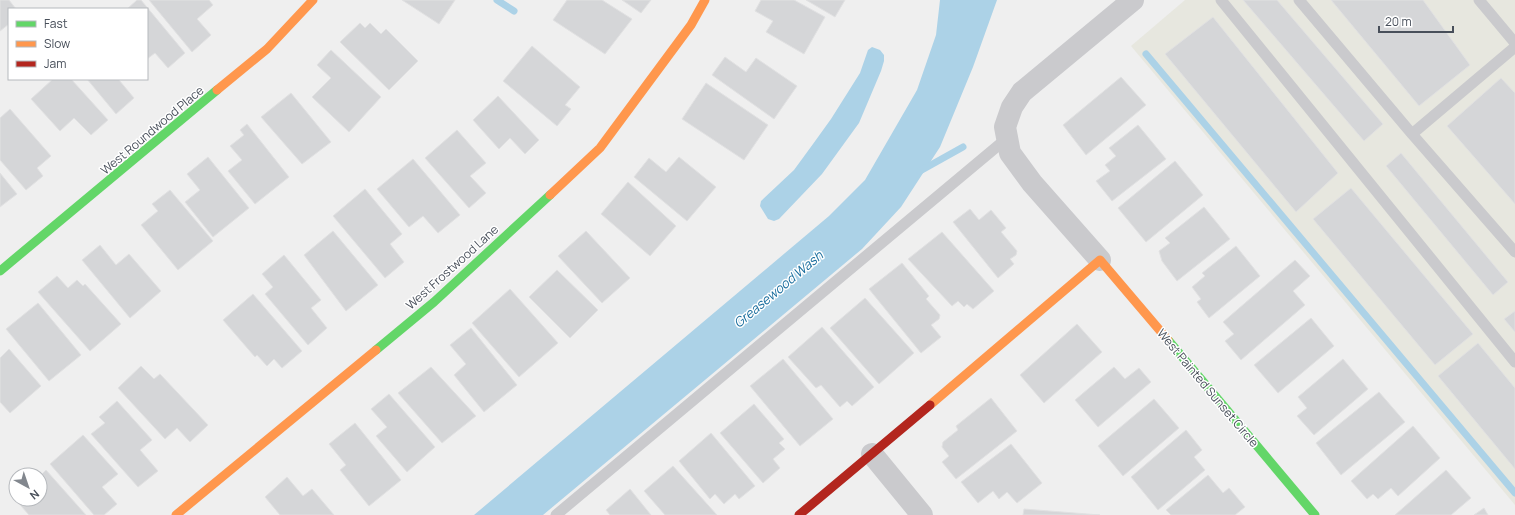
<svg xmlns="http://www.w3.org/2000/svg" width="1515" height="515" viewBox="0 0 1515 515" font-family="Manrope,sans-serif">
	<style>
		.commercial { fill: #e7e7df }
		.water { fill: #acd2e7 }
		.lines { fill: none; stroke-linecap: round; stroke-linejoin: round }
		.stream { stroke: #acd2e7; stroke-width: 7 }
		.building { fill: #d5d6d8; stroke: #e1e1e2 }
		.lane { stroke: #cacacd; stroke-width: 11 }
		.street { stroke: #cacacd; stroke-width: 22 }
		.fast { stroke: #63d668; stroke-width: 9 }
		.slow { stroke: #ff974d; stroke-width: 9 }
		.jam { stroke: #b3261e; stroke-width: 9 }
		.labels { text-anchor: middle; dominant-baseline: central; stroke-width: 3; stroke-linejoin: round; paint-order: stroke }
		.street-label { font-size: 12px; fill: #484f5a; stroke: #fff }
		.water-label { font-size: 13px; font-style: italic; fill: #186d9d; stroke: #fff }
	</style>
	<rect width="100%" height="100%" fill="#efefef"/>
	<path class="commercial" d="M1185,0H1515V505L1131,46Z"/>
	<path class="water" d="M940,0H997L973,67L940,147L901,207L862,249L543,515H474L829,216L865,180L917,90L936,35Z
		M872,47L880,50L884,55V61L881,71L859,123L822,174L779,219L774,221L768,219L760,206L761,201L794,170L813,144L831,119L860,73L868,50Z"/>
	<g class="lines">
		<path class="stream" d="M497,0L514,11
			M1146,54L1515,493
			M920,171L963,147"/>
	</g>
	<path class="building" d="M0,0H9L16,9H9V24L0,31Z
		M137,0H141L185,53L168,68L155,53L147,59V9H127Z
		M149,0H209L213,5L197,19L211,35L192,52Z
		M402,0H455L439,24Z
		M567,0H602L632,19L605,54L553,20Z
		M622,0H651L641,13Z
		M761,0H794L825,17L804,54L766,32L773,21L755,11Z
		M806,0H845L835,17Z
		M1243,0H1277L1383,124L1364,141Z
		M1331,0H1423L1470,65L1419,106Z
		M1213,17L1338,173L1296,212L1165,54Z
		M360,23L365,28L370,23L381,34L386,29L418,61L389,90L340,42Z
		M532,46L580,87L565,105L571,109L557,126L503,81Z
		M331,50L381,97L349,132L312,97L331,78L317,65Z
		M725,57L746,72L756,58L797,86L774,119L712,75Z
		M1121,77L1146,105L1086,155L1063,125Z
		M1501,78L1515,93V204L1447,126Z
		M53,79H71L108,120L91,135L74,118L60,131L31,99Z
		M87,79H120L119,80L134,98L116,114Z
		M706,83L768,125L744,160L682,119Z
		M291,93L331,142L302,164L261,117Z
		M498,96L539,140L525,154L510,138L499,149L473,120Z
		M10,109L51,156L37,168L43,176L26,190L0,160V118Z
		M247,124L289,177L255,204L228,171L242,160L230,146L244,135L240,130Z
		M1138,125L1166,159L1112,201L1096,181L1110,171L1105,165L1116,156L1109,148Z
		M457,130L486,163L470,176L486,193L469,208L425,158Z
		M1401,153L1508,282L1493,295L1386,166Z
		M208,157L249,208L213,237L185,202L200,190L187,174Z
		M679,157L716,187L687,221L634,177L649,158L666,172Z
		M413,159L460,215L438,233L423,216L409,227L377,189Z
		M1175,161L1203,195L1146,242L1118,208Z
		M0,173L17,194L0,207Z
		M628,182L676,226L650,256L601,214Z
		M1351,188L1473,334L1435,365L1313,219Z
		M365,189L402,234L390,244L404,262L385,278L333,216Z
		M170,190L213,241L178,270L141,225L158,211L152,204Z
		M1204,207L1230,239L1177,281L1162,261L1159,251L1170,243L1165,238Z
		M970,209L979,220L991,210L1006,228L1001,232L1017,251L1016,255L1010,259L1014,264L998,278L953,222Z
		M333,231L378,285L346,311L304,255Z
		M586,231L630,278L602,303L558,256Z
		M942,232L994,291L973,309L967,304L964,307L958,301L952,306L908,259Z
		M100,245L116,265L129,254L161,291L130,318L82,260Z
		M1236,246L1260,276L1209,318L1197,302L1201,299L1192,287L1205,276L1202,273Z
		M284,255L321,300L311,308L327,328L308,345L265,294L273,287L262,274Z
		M1295,260L1310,276L1293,291L1305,305L1241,360L1225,341L1234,334L1223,322Z
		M902,263L929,296L926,299L940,315L939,319L931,325L941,337L921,353L869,289Z
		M557,270L598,310L570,338L529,297Z
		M57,276L68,288L77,280L83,286L85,284L121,324L90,351L38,292Z
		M510,289L558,343L519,377L472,323Z
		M253,294L302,351L282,368L274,359L267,366L257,355L255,357L223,320Z
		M865,298L914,353L879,384L830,328Z
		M38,303L81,355L49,381L6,329Z
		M1515,311V332L1504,319Z
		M1311,318L1334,346L1278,393L1254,365Z
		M1077,324L1102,352L1044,403L1020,375Z
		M822,327L874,387L852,406L847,401L840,407L821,385L816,388L788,357Z
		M471,328L517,385L484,412L454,375L466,364L450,345Z
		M1478,343L1515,388V469L1438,376Z
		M9,349L41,386L10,413L0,402V358Z
		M783,359L833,419L800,446L750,386Z
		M1343,359L1368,389L1314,435L1297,416L1307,408L1298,397Z
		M141,366L154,379L160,374L208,425L190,442L177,428L165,439L118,388Z
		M431,367L476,416L442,443L398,393Z
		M1114,367L1125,379L1139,368L1151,382L1098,427L1075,400Z
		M1379,392L1405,422L1341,475L1316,443Z
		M389,394L435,447L407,472L376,436L387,427L371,409Z
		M991,398L1017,431L956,479L942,462L949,456L942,447L943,442L958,430L956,426Z
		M1154,399L1179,428L1123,476L1098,446Z
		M117,401L152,440L140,450L158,471L138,487L91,434L105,423L99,417Z
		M754,404L784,439L779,443L785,449L773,459L780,468L763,483L720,433Z
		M355,423L401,480L369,506L340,470L346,465L329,444Z
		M1413,426L1440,458L1398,496L1391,488L1378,499L1373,494L1367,499L1351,481Z
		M1186,430L1202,450L1194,457L1205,470L1158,510L1131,477Z
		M711,433L755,486L739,499L735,494L724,504L715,494L710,499L679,461Z
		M83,435L118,474L102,487L117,504L104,515H94L50,464Z
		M1011,444L1042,483L1017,503L1007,492L999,499L993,491L978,503L961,482Z
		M673,466L717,515H665L644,491Z
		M46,470L86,515H29L14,498L16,497V499H40V476Z
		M1446,470L1471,498L1451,515H1395Z
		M1208,475L1223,493L1229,488L1245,507L1235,515H1171L1166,510Z
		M287,477L303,496L312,489L334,515H280L265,497Z
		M630,489L651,515H610L606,510Z
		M1484,508L1488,515H1474Z
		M1024,509L1100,515H1023Z"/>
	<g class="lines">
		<path class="lane" d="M1221,0L1515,362
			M1299,0L1412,134
			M1479,0L1515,43
			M1515,47L1412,134L1515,252
			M556,515L1006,139"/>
		<path class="street" d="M1100,260L1032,183L1010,153L1005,127L1012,107L1022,92L1133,0
			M872,454L922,515"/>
		<path class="fast" d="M0,271L217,90
			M1168,340L1315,515
			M376,350L434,302L550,195"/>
		<path class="slow" d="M217,90L267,49L313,0
			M550,195L600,148L691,25L705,0
			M930,405L1100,260L1168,340
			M176,515L376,350"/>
		<path class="jam" d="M799,515L930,405"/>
	</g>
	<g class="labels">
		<g class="street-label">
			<text transform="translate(152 130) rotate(-40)">West Roundwood Place</text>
			<text transform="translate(452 267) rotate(-42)">West Frostwood Lane</text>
			<text transform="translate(1208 388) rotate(50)">West Painted Sunset Circle</text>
		</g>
		<g class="water-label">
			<text transform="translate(778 289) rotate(-40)">Greasewood Wash</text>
		</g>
	</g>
	<rect x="8" y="8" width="140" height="72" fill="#ffffff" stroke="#b6b9bd"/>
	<rect x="16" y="21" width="20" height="6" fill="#63d668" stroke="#b6b9bd"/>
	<text x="44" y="28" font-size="12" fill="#484f5a">Fast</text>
	<rect x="16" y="41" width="20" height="6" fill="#ff974d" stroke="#b6b9bd"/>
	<text x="44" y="48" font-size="12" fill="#484f5a">Slow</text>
	<rect x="16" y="61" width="20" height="6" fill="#b3261e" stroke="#b6b9bd"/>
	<text x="44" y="68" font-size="12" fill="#484f5a">Jam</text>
	<g transform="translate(28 487) rotate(140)"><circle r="19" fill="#ffffff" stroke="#b6b9bd"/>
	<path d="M0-3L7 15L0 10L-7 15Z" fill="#82878e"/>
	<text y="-6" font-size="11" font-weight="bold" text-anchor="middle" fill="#484f5a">N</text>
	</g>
	<path d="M1379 26v6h74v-6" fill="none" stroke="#484f5a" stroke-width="2"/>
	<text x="1385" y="26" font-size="12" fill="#484f5a" stroke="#ffffff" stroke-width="3" paint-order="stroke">20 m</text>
</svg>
